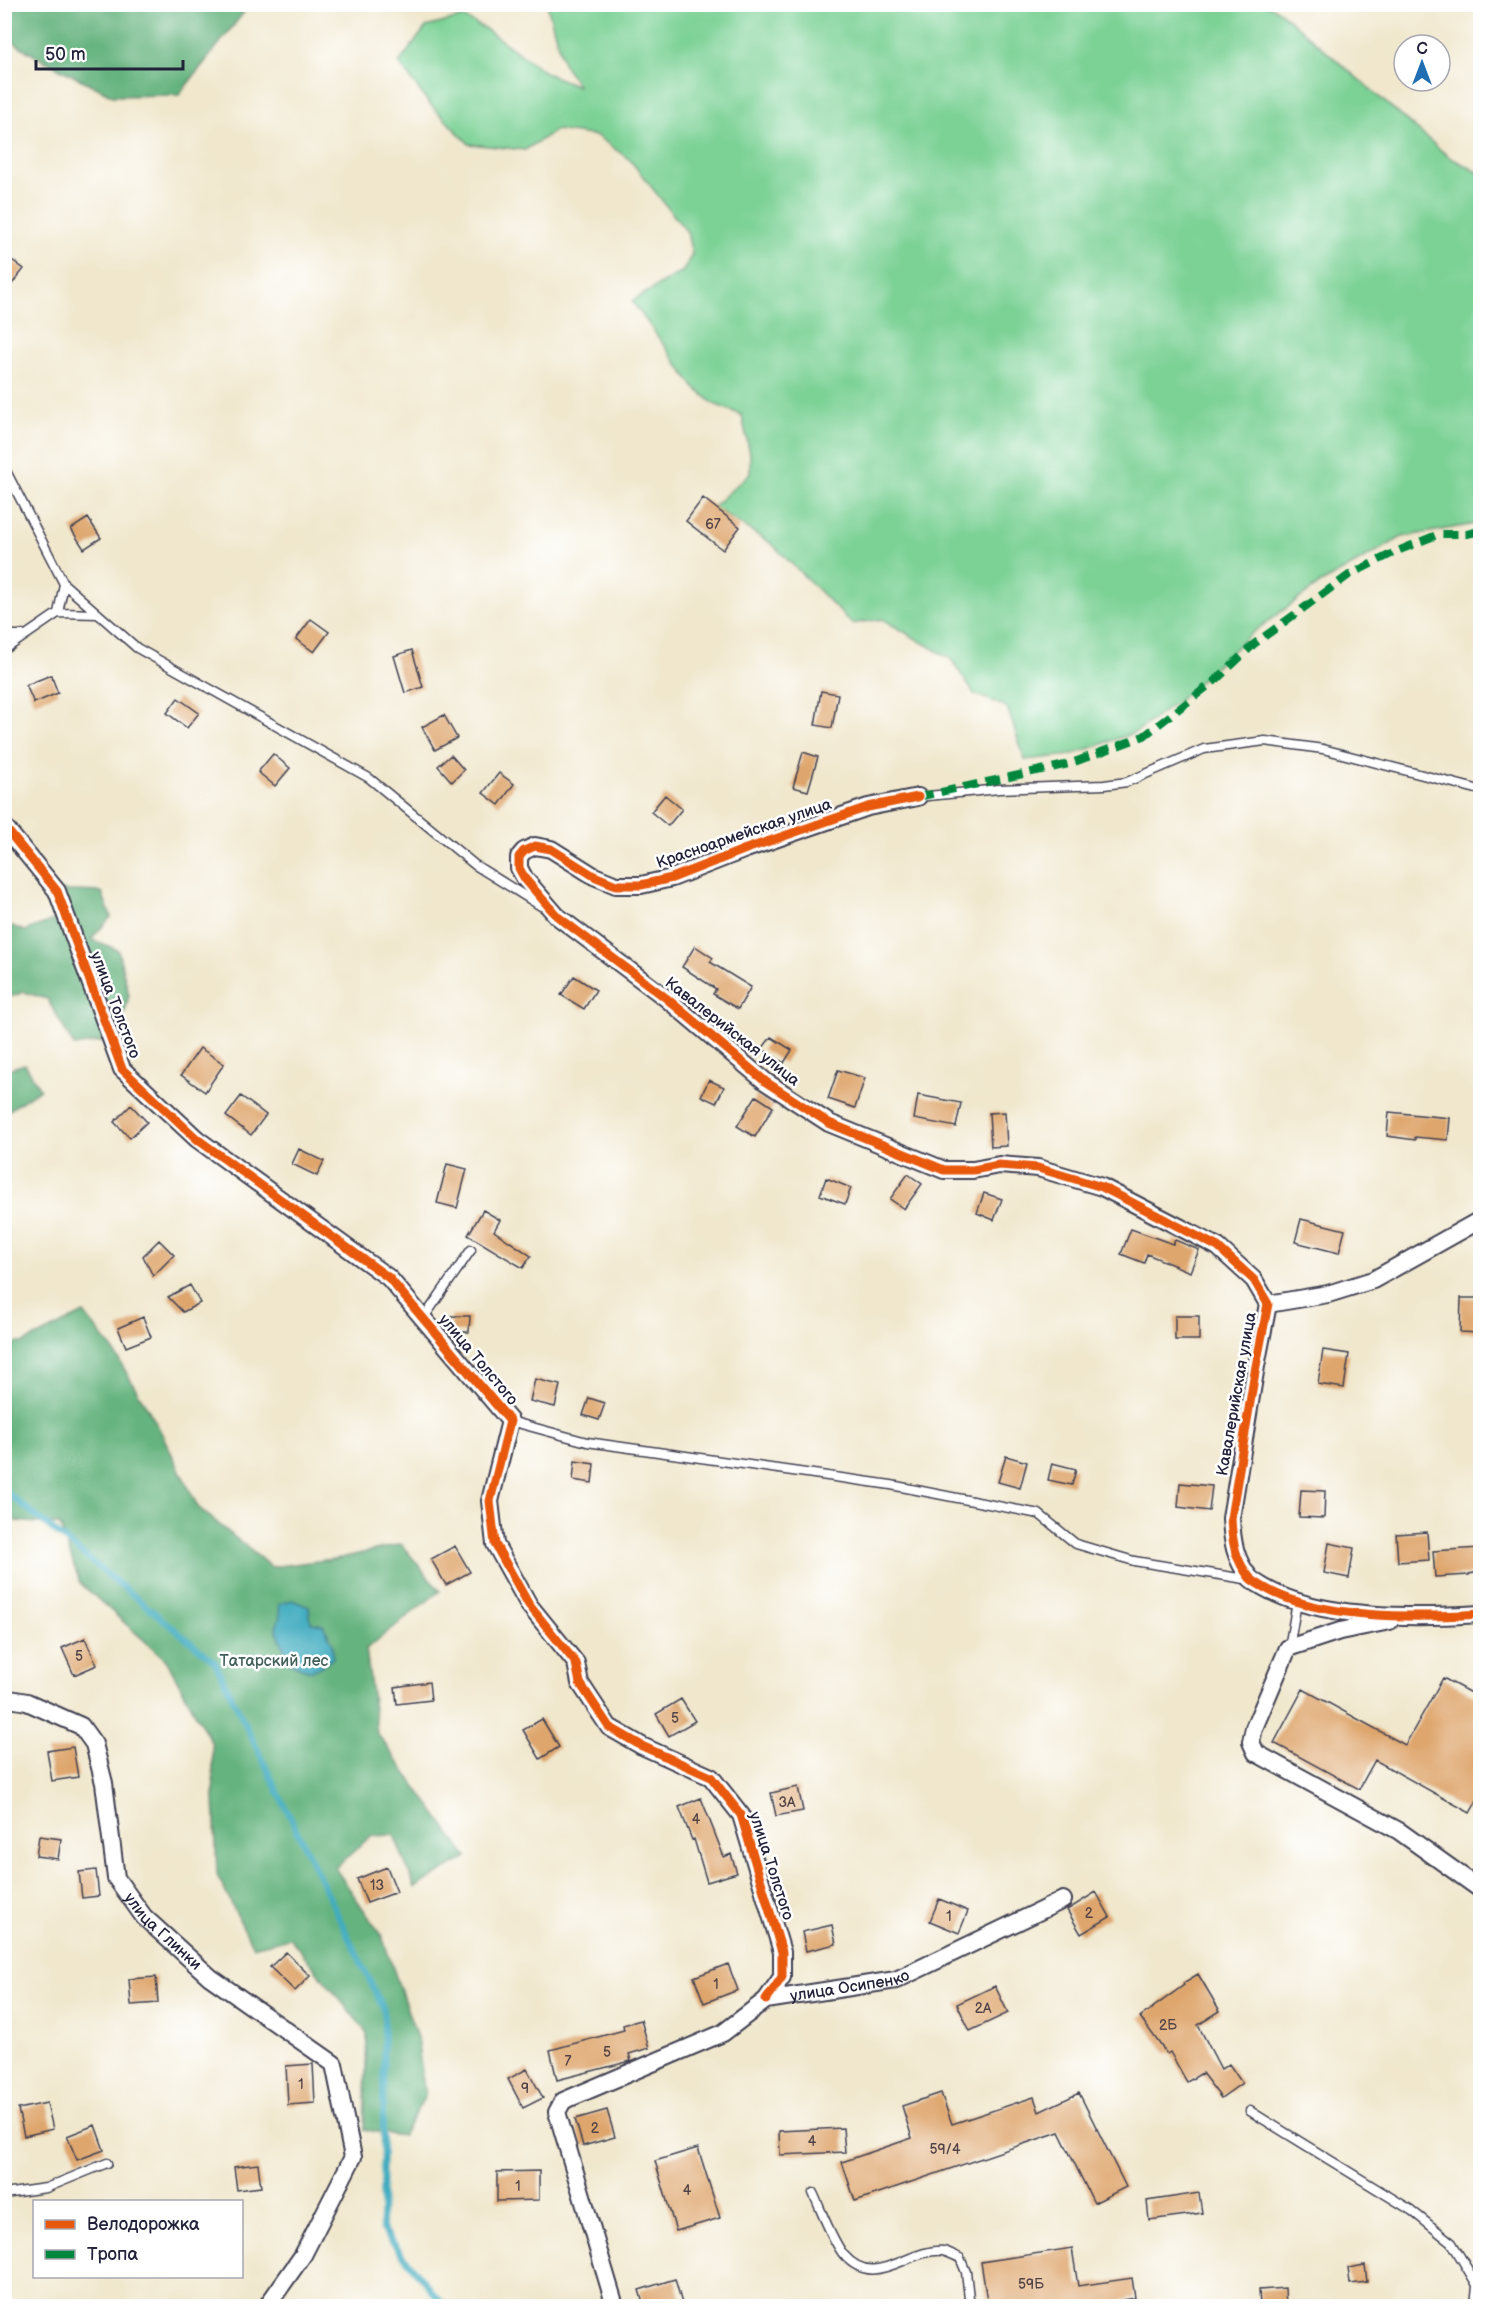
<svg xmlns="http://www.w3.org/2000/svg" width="1485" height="2311" viewBox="0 0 1485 2311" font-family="'Balsamiq Sans',sans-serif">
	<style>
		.green { fill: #7cd195; stroke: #4f7a68; stroke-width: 1.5 }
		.forest { fill: #65b37e; stroke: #446a5c; stroke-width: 1.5 }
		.water { fill: #41acc0; stroke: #32677e; stroke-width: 1.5 }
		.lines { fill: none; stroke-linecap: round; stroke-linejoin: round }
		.stream { stroke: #41acc0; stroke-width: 6 }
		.building { fill: #dea56c }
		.lane-casing { stroke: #414051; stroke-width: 11 }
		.street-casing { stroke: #414051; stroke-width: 20 }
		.lane { stroke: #fff; stroke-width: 8 }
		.street { stroke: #fff; stroke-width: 16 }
		.quiet { stroke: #00873e; stroke-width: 8; stroke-dasharray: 15 8; stroke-linecap: butt }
		.cycleway-casing { stroke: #fff; stroke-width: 13 }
		.cycleway { stroke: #e8590c; stroke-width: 9 }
		.labels { text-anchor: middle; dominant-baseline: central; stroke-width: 5; stroke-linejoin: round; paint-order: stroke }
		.number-label { font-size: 14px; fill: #514347 }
		.street-label { font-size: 16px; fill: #22223b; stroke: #fff }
		.park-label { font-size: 16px; fill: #425f5a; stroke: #fff }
	</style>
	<rect width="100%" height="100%" fill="#fff"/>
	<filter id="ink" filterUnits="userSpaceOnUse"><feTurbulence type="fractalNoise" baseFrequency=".0167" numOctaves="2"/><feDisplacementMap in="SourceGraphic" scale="12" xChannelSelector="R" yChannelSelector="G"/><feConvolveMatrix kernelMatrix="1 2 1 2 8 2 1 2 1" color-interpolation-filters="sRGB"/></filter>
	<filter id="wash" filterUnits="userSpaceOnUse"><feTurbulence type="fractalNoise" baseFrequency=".008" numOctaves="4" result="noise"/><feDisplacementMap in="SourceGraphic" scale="24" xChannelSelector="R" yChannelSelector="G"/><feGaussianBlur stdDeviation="1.35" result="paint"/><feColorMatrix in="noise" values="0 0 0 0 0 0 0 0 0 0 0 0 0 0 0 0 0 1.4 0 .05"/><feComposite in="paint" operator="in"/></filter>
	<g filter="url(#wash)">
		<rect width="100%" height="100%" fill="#f0e7cc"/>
		<path class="green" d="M547,5H1267L1278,10L1449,157L1480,173V523L1402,537L1321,583L1252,633L1178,701L1136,732L1071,755L1025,760L1007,707L974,694L951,659L882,619L852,624L772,544L713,507L750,473V454L742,415L714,404L694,387L632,301L683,271L692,254L687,232L630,160L597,136L556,130L525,150L469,144L428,102L399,63L426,27L463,17L484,28L548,74L578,86L563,63Z"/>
		<path class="forest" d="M242,5L245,11L179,95L113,96L37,57L5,37V5Z
			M46,890L102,892L111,917L91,939L118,950L129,995L118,1039L74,1046L47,999L24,992L5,999V923L24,931L54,920Z
			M25,1064L40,1089L5,1113V1070Z
			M84,1313L113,1350L158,1426L198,1507L271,1567L341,1558L401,1544L440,1591L366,1649L377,1733L467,1857L415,1888L394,1835L371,1836L335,1868L382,1936L417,2038L425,2096L402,2136L364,2130L367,2033L290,1938L253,1947L217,1875L212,1744L166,1660L80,1583L60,1525L5,1520L4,1342L23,1343Z"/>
		<path class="water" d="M292,1600L309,1607L311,1623L323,1625L333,1644V1658C315,1673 310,1674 289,1662L276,1628L280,1616L279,1604Z"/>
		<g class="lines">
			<path class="stream" d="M4,1490L215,1662L384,2010L382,2229L444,2306"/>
		</g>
		<g id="blocks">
			<path class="building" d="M12,260L24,269L4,294V270Z
				M703,498L740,527L723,550L686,521Z
				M88,518L101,538L84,549L71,529Z
				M311,619L329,632L314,652L296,639Z
				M412,650L423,687L405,693L394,656Z
				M51,675L58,693L34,703L26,685Z
				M821,691L838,694L832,728L815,725Z
				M178,698L199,713L187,728L167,713Z
				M444,715L457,738L435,750L422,727Z
				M803,752L818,757L808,791L793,787Z
				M273,754L290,768L275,786L258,772Z
				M451,755L464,770L452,782L438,766Z
				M499,773L514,784L499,805L483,793Z
				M665,795L682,809L668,826L651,812Z
				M695,946L713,958L710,962L751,987L738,1009L713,994L716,989L682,967Z
				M574,976L596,990L584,1009L561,995Z
				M771,1037L792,1050L784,1063L762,1049Z
				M200,1048L224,1064L205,1092L181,1075Z
				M838,1070L865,1078L855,1108L828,1099Z
				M709,1080L724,1087L716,1103L701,1096Z
				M918,1095L961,1103L956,1127L914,1119Z
				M241,1096L266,1115L251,1135L226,1116Z
				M756,1096L773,1107L755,1137L737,1126Z
				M131,1105L147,1122L130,1138L114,1122Z
				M1005,1112L1007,1146L991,1147L989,1113Z
				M1389,1112L1450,1118L1448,1140L1415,1137V1140L1387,1136Z
				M299,1149L324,1161L317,1176L292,1164Z
				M447,1164L467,1169L457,1208L437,1203Z
				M908,1174L922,1184L904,1209L890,1199Z
				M826,1178L851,1188L845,1204L820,1195Z
				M984,1193L1002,1199L994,1220L977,1213Z
				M483,1210L500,1220L494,1231L531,1256L523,1268L468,1235Z
				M1301,1219L1345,1230L1339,1253L1295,1242Z
				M1131,1229L1173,1244L1175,1240L1199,1250L1190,1272L1147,1254L1144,1263L1121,1254Z
				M159,1240L174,1255L153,1276L143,1256Z
				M190,1285L200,1303L183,1312L168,1297Z
				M1461,1298H1480V1333L1460,1332Z
				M451,1316H470L469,1332H451Z
				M1175,1316H1199V1340H1175Z
				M143,1317L151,1337L126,1347L118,1328Z
				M1323,1350L1349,1354L1344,1388L1318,1384Z
				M535,1379L560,1385L555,1407L530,1401Z
				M589,1398L605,1403L599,1420L583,1415Z
				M1006,1456L1027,1462L1020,1488L998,1482Z
				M575,1461L594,1464L592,1483L573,1480Z
				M1052,1463L1076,1469L1072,1485L1048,1480Z
				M1180,1483L1212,1486L1209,1511L1178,1507Z
				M1301,1490L1325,1491L1324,1518L1299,1517Z
				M1427,1532L1429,1560L1398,1562L1396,1534Z
				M1329,1543L1354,1548L1349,1578L1324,1573Z
				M455,1546L470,1572L446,1585L431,1559Z
				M1480,1548V1572L1469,1574V1575L1435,1577L1433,1551Z
				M85,1638L97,1665L74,1675L62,1648Z
				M1443,1678L1480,1698V1795L1470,1813L1375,1760L1359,1789L1274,1743L1303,1689L1405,1745Z
				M429,1682L431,1700L397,1704L395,1687Z
				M681,1699L695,1721L669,1736L656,1714Z
				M542,1719L559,1747L540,1759L523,1730Z
				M73,1747L78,1777L52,1781L47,1751Z
				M798,1787L803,1811L776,1816L771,1793Z
				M701,1798L724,1857L731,1854L737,1873L707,1882L694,1839L692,1840L679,1807Z
				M39,1836L61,1839L58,1859L36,1856Z
				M387,1867L397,1892L367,1903L357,1879Z
				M96,1870L99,1896L82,1898L79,1872Z
				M1096,1892L1110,1917L1081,1934L1067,1910Z
				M939,1899L968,1911L959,1933L930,1921Z
				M832,1925L836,1944L806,1951L802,1932Z
				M286,1952L310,1976L295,1991L270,1967Z
				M728,1964L738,1990L704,2003L694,1977Z
				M1198,1974L1220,2011L1198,2025L1221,2069L1229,2064L1242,2083L1221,2098L1202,2073L1187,2082L1170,2052L1167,2054L1140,2017L1184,1985L1183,1983Z
				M156,1977L158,2003L131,2005L129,1979Z
				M995,1986L1008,2013L970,2031L957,2004Z
				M641,2020L649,2048L629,2054L631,2061L557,2080L550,2050L624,2030L623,2025Z
				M313,2064L315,2103L288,2105L286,2066Z
				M527,2069L543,2098L523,2108L508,2079Z
				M941,2093L952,2124L1034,2097L1039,2112L1079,2093L1126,2187L1094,2203L1059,2132L855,2201L842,2162L912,2138L902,2106Z
				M47,2103L53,2129L24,2136L18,2109Z
				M607,2110L615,2137L583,2146L575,2119Z
				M95,2125L104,2150L77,2160L67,2136Z
				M843,2128L845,2152L780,2155L779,2131Z
				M698,2148L720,2218L676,2231L655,2161Z
				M258,2164L261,2187L237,2190L234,2167Z
				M539,2171V2200L497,2201V2172Z
				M1199,2193L1202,2213L1149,2220L1147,2201Z
				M1072,2248L1078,2286L1132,2278L1135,2298L1081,2307H988L981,2262Z
				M1365,2265L1367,2282L1350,2284L1348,2268Z
				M675,2279L683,2307H644L639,2290Z
				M1285,2288L1286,2307H1260L1259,2290Z"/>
		</g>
	</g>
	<g filter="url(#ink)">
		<use href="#blocks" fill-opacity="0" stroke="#414051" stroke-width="1.5"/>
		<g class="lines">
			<g class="lane-casing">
				<path id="lane" d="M4,467L64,584L137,648L369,778L475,865L541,906
					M64,584L58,613L98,614
					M4,635H26L58,613
					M4,650L26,635
					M918,797L999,789L1104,785L1127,782L1204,749L1265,741L1323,749L1480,790
					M423,1319L471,1250
					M510,1421L587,1442L891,1485L1039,1514L1076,1544L1134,1561L1251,1580
					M1289,1648L1297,1602
					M1250,2111L1411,2210L1452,2243L1477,2285L1475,2306
					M813,2193C821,2210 833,2242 844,2255C875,2291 908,2248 943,2251C948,2252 955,2256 960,2258L966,2272L970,2306
					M4,2194L46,2188L107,2163"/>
			</g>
			<g class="street-casing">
				<g id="street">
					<path d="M918,797L868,807L746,849L672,878L641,885H616L594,876L551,849L535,846L524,851L519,857V868L525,879L557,916L666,998L766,1082L829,1123L944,1170H973L999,1165L1038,1168L1102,1187L1218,1247L1254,1280L1268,1304L1256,1366L1231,1518C1232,1541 1235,1560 1250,1578C1254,1582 1260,1585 1265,1588C1321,1620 1417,1618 1480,1614"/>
					<path d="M4,826L57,891L122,1069L197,1139L389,1278L510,1421L490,1501L495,1544L529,1605L576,1663L580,1683L609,1727L642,1746L711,1777L741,1815L782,1952V1977L766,2000"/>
					<path d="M1268,1304L1328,1294L1373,1280L1480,1220"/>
					<path d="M1390,1621L1340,1631L1288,1648L1254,1728L1251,1742L1256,1753L1399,1831L1480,1889"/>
					<path id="s1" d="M4,1698L27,1702L81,1726L94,1744L104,1783L116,1878L144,1917L210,1977L334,2064L353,2157L303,2255L267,2306"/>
					<path id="s2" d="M615,2306L557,2112L563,2101L723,2033L766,2000L896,1980L1063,1900"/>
				</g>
			</g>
			<use href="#lane" class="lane"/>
			<use href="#street" class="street"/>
			<path class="quiet" d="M918,797L1069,764L1144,736L1217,679L1254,644L1349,575L1395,552L1439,534H1467L1480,531"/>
			<g class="cycleway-casing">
				<path id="cycleway" d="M918,797L868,807L746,849L672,878L641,885H616L594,876L551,849L535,846L524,851L519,857V868L525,879L557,916L666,998L766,1082L829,1123L944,1170H973L999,1165L1038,1168L1102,1187L1218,1247L1254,1280L1268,1304L1256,1366L1231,1518C1232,1541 1235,1560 1250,1578C1254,1582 1260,1585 1265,1588C1321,1620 1417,1618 1480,1614
					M4,826L57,891L122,1069L197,1139L389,1278L510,1421L490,1501L495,1544L529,1605L576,1663L580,1683L609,1727L642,1746L711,1777L741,1815L782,1952V1977L766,2000"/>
			</g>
			<use href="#cycleway" class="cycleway"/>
		</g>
	</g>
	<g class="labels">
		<g class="number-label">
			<text x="713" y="524">67</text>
			<text x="79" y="1656">5</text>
			<text x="675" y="1718">5</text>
			<text x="787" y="1802">3А</text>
			<text x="696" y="1819">4</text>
			<text x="377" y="1885">13</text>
			<text x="1089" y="1913">2</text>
			<text x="949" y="1916">1</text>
			<text x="716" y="1984">1</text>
			<text x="983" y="2008">2А</text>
			<text x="1168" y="2025">2Б</text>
			<text x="607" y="2052">5</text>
			<text x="568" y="2061">7</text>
			<text x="301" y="2084">1</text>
			<text x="525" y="2088">9</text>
			<text x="595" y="2128">2</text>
			<text x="812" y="2141">4</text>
			<text x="945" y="2149">59/4</text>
			<text x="518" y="2186">1</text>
			<text x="687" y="2190">4</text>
			<text x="1031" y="2284">59Б</text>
		</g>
		<g class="street-label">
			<text transform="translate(744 834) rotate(-19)">Красноармейская улица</text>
			<text transform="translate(115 1005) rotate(69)">улица Толстого</text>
			<text transform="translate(732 1032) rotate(38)">Кавалерийская улица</text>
			<text transform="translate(478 1360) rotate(50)">улица Толстого</text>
			<text transform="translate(1237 1394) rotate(-80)">Кавалерийская улица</text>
			<text transform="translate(771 1866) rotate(72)">улица Толстого</text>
			<text stroke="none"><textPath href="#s1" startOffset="312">улица Глинки</textPath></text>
			<text stroke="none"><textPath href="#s2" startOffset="528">улица Осипенко</textPath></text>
		</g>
		<g class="park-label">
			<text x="274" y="1661">Татарский лес</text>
		</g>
	</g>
	<rect width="1485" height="2311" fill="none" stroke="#fff" stroke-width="24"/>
	<rect x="33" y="2200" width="210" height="78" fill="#ffffff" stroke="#a7a7b1" stroke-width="1.5"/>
	<rect x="45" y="2220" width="30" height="9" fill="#e8590c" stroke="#a7a7b1" stroke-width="1.5"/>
	<text x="87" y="2230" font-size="18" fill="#22223b">Велодорожка</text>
	<rect x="45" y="2250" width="30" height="9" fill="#00873e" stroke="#a7a7b1" stroke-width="1.5"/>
	<text x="87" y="2260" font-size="18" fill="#22223b">Тропа</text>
	<g transform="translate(1422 63)"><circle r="28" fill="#ffffff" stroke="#a7a7b1" stroke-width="1.5"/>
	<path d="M0-4.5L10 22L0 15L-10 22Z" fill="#1f6fb2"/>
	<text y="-9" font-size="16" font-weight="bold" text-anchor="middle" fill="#22223b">С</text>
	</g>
	<path d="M36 60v9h147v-9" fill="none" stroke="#22223b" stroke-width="3"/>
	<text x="45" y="60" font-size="18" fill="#22223b" stroke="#ffffff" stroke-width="4.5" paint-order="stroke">50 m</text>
</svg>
